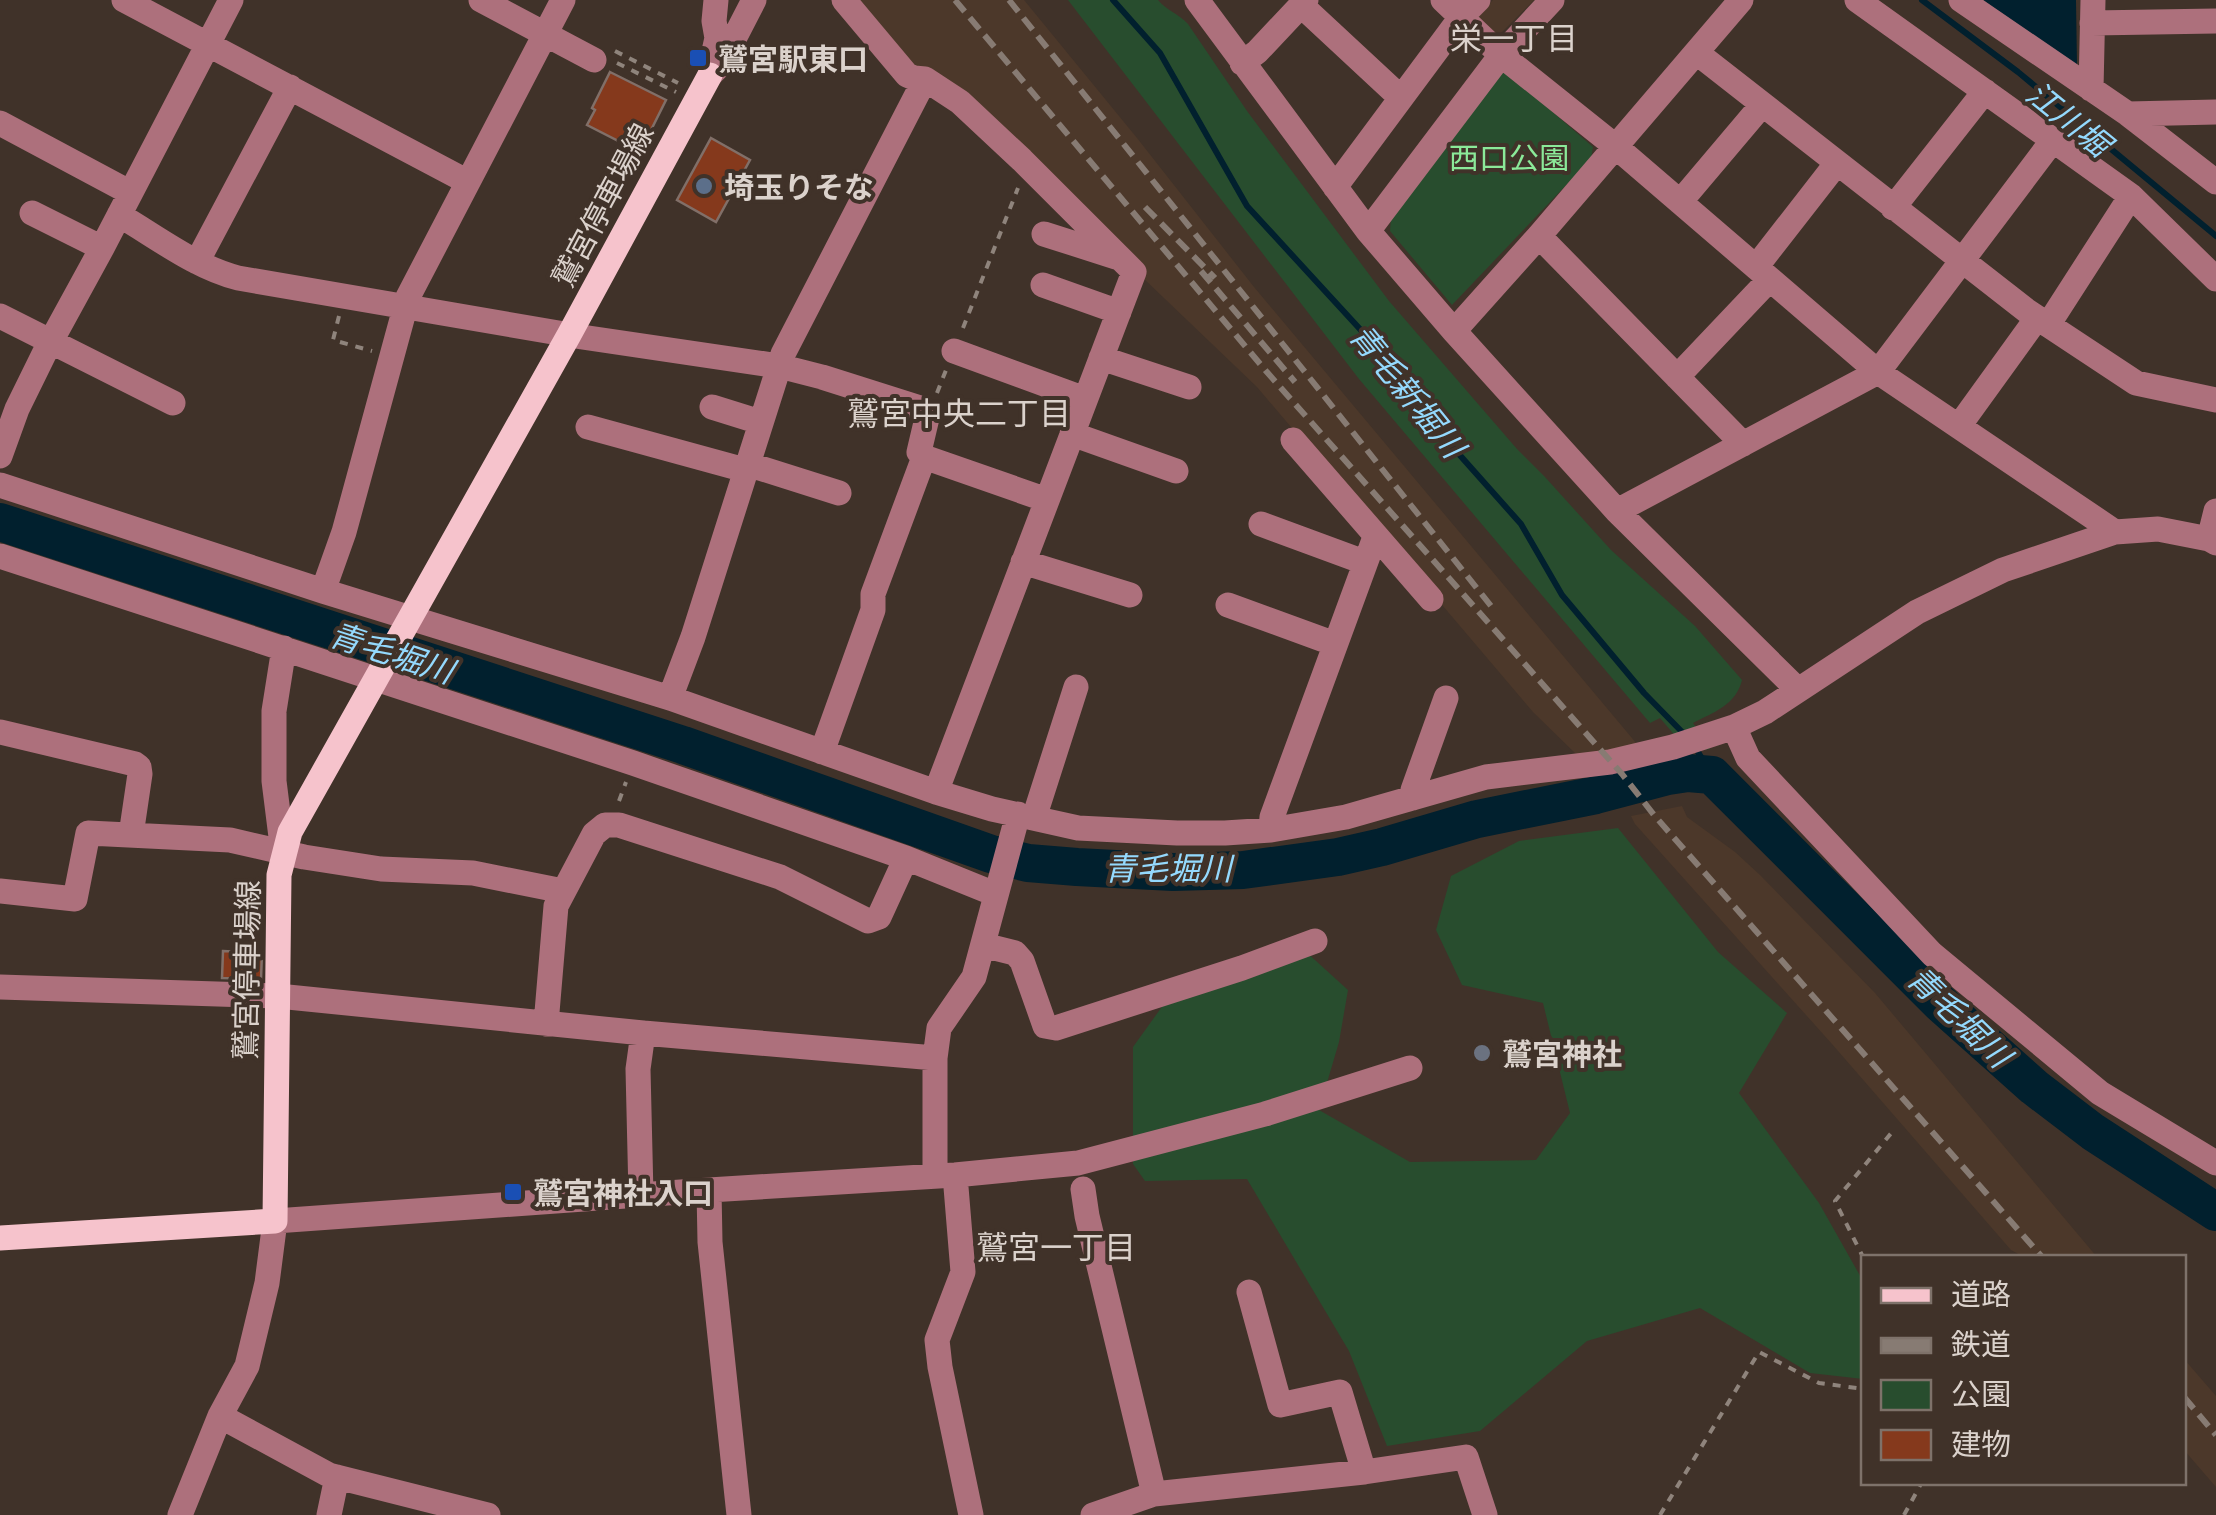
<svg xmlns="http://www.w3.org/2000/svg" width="2216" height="1515" viewBox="0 0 2216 1515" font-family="'Open Sans','Noto Sans JP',sans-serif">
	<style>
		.built { fill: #4c382a }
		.green { fill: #284d2e }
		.water { fill: #01202e }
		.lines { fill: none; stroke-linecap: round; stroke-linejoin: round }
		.stream { stroke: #01202e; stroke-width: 6 }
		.river { stroke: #01202e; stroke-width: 38 }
		.building { fill: #85391c; stroke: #816f68; stroke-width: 2.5 }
		.path { stroke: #8f847c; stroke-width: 4; stroke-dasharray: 8 8; stroke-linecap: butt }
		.minor { stroke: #ad707c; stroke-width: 25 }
		.major { stroke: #f6c3cc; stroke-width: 25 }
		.rail { stroke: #877b73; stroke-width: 6; stroke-dasharray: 15 8; stroke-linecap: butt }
		.transit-dot { fill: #1a4fb4; stroke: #403229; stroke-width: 4 }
		.service-dot { fill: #5c6f8a; stroke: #403229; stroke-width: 4 }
		.worship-dot { fill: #6b7280; stroke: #403229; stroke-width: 4 }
		.labels { text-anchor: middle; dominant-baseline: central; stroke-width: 8; stroke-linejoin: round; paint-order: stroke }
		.poi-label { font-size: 30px; font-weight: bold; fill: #dbd2cc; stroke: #403229; text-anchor: start }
		.park-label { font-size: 30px; fill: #8be999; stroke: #403229 }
		.street-label { font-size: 30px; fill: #dbd2cc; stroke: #403229 }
		.neighbourhood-label { font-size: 32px; fill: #dbd2cc; stroke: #403229 }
		.water-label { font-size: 32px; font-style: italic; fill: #94d9fd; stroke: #403229 }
	</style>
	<rect width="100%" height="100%" fill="#403229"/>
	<path class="built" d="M854,0H1024L1137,138L1254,287L1642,750L1586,757L1575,753L1533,712L1257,387L1141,276L908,67Z
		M1493,0H1534L1498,36L1478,16Z
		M1682,806L1687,817L1735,852L1760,875L1875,993L2097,1257H2024L2011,1250L1832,1044L1635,824L1631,816Z
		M2184,1359L2216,1396V1487L2184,1450Z"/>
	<path class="green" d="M1068,0H1158C1167,11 1178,13 1188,24L1247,111L1389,301L1517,449L1545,477L1611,550L1695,626L1742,680C1736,705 1714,712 1693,723L1710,749L1689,752L1660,718L1650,723L1359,379Z
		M1500,66L1593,147L1591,159L1452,305L1390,231L1391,218Z
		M1618,828L1718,952L1787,1013L1739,1093L1819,1203L1863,1281V1379L1810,1373L1700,1308L1587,1341L1480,1431L1387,1446L1349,1351L1247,1179L1145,1181L1133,1164V1047L1179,983L1293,940L1348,990L1339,1042L1319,1110L1410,1162L1536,1160L1570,1113L1543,1003L1462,985L1436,930L1451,876L1519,841Z"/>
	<path class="water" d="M1983,0H2076L2077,66Z"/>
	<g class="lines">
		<path class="stream" d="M1113,0L1160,53L1247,206L1381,352L1425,416L1521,524L1562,595L1644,693L1687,737
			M1922,0L2018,72L2216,236
			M1695,747L1712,775"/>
		<path class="river" d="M0,522L683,745L991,854L1028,863L1077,867L1173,872L1243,870L1338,857L1382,847L1477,819L1596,795L1668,776L1688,773L1712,775L1940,1003L2034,1087L2093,1132L2216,1212"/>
	</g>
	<path class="building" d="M610,72L666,100L640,152L587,125L595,110L592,108Z
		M711,138L750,160L716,222L677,200Z
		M223,951L262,953L261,979L222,978Z"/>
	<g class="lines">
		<path class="path" d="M615,51L678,83
			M617,63L676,92
			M339,316L333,340L372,351
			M963,328L1018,188
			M937,393L946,370
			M619,801L626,782
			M1864,1259L1835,1201L1893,1131
			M1660,1515L1759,1352L1819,1383L1864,1389
			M1904,1515L1922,1482"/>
		<path class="minor" d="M124,0L468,182
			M481,0L594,60
			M844,0L907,75L914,78L925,79L960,102L1022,160L1134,272L936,792
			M1197,0L1368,231L1454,331L1617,511L1798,690
			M1443,0L1501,55L1615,146L1878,372L2115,532
			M1857,0L2131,196L2216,279
			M1961,0L2128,114L2216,182
			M1301,5L1401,98
			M2092,23L2216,21
			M1697,53L2027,311L2136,383L2216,400
			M1242,63L1257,52L1306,0
			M711,65L717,38L714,21L716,0
			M710,75L721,64L754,0
			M2091,89L2093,0
			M2128,114L2216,112
			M0,123L129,192
			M1335,187L1462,16L1478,0
			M1680,202L1762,105
			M1893,208L1985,91
			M32,213L102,248
			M119,215C157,237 195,267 238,278L582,337L779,366L822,377L923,409L927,418L919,452L924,457L1047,500
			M1368,231L1501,55L1552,0
			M1044,234L1116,257
			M1539,236L1743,444
			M197,262L290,87
			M1756,267L1837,163
			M1043,285L1119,312
			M0,316L173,403
			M2048,325L2131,196
			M1454,331L1539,236L1741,0
			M954,351L1085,399
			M1101,358L1189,387
			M1677,377L1770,279
			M712,407L760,422
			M1959,426L2037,318
			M588,427L745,470
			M1072,434L1176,471
			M1293,440L1431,599
			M0,456L17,409L44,354L102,248L231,0
			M747,464L839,493
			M0,485L323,591L670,698L936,792L992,809L1078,828L1177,833H1225L1271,830L1346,817L1486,777L1610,762L1673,747L1734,727L1765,712L1917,612L2003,570L2115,532L2158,529L2209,539L2216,543
			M1617,511L1878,372L2053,140
			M1261,524L1364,562
			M2209,539L2216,511
			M0,556L633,763L906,858L995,894
			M1023,562L1130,595
			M323,591L344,532L408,297L563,0
			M1228,605L1335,644
			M670,698L693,637L783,354L925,79
			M1734,727L1748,758L1932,954L2100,1093L2216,1163
			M0,732L135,764L139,767L140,774L131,835
			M822,752L873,610V594L924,457
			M1413,798V790L1446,698
			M1034,818L1076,687
			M1271,830L1272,817L1375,537
			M283,853L274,781V711L284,648
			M0,891L75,899L88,833L230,840L304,857L381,869L473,873L563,891
			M983,945L1015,953L1022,961L1045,1026L1056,1028L1242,968L1315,941
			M0,987L278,996L643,1033L935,1058
			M546,1024L556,906L594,834L605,825H619L780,877L868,921L879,917L906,858
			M955,1175L963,1272L937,1340L940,1367L971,1515
			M935,1176V1058L939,1028L974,977L1018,814
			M1083,1189L1087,1216L1154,1494
			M709,1190L710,1242L739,1515
			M641,1195L638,1069L643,1033
			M1249,1292L1280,1405L1340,1392L1364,1472
			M220,1416L329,1475L488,1515
			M180,1515L220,1416L247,1366L267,1283L275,1221L709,1190L955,1175L1078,1163L1265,1114L1410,1068
			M329,1515L337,1477
			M1093,1515L1154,1494L1364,1472L1466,1457L1485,1515"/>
		<path class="major" d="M0,1238L275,1221L279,875L290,832L569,335L710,75"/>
		<path class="rail" d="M955,0L1266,371L1622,774L1654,815L2043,1258
			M1009,0L1495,611
			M1145,207L1215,278
			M1201,271L1295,382
			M2184,1397L2216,1435"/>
	</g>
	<g class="transit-dot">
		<rect x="688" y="48" width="20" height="20" rx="5"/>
		<rect x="503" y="1182" width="20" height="20" rx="5"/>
	</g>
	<circle class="service-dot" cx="704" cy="186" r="10"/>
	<circle class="worship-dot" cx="1482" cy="1053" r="10"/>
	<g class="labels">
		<g class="poi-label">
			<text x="718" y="58">鷲宮駅東口</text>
			<text x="724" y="186">埼玉りそな</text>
			<text x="1502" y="1053">鷲宮神社</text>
			<text x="533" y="1192">鷲宮神社入口</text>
		</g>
		<g class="park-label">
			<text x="1509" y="157">西口公園</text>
		</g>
		<g class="street-label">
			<text transform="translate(602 205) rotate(-62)">鷲宮停車場線</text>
			<text transform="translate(246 970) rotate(-89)">鷲宮停車場線</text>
		</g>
		<g class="neighbourhood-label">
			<text x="1514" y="37">栄一丁目</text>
			<text x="959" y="412">鷲宮中央二丁目</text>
			<text x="1056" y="1246">鷲宮一丁目</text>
		</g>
		<g class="water-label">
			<text transform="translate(2069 118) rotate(39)">江川堀</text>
			<text transform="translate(1408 390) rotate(51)">青毛新堀川</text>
			<text transform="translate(392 652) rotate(18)">青毛堀川</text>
			<text x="1168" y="867">青毛堀川</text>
			<text transform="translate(1960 1016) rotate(44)">青毛堀川</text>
		</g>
	</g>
	<rect x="1861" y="1255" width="325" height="230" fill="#403229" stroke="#7e726a" stroke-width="2.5"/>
	<rect x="1881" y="1288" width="50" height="15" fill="#f6c3cc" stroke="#7e726a" stroke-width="2.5"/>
	<text x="1951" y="1305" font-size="30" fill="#dbd2cc">道路</text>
	<rect x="1881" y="1338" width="50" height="15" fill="#877b73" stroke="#7e726a" stroke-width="2.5"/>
	<text x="1951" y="1355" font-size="30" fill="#dbd2cc">鉄道</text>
	<rect x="1881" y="1380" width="50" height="30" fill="#284d2e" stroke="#7e726a" stroke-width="2.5"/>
	<text x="1951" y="1405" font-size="30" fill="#dbd2cc">公園</text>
	<rect x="1881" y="1430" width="50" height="30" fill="#85391c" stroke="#7e726a" stroke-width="2.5"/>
	<text x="1951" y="1455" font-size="30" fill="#dbd2cc">建物</text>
</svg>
